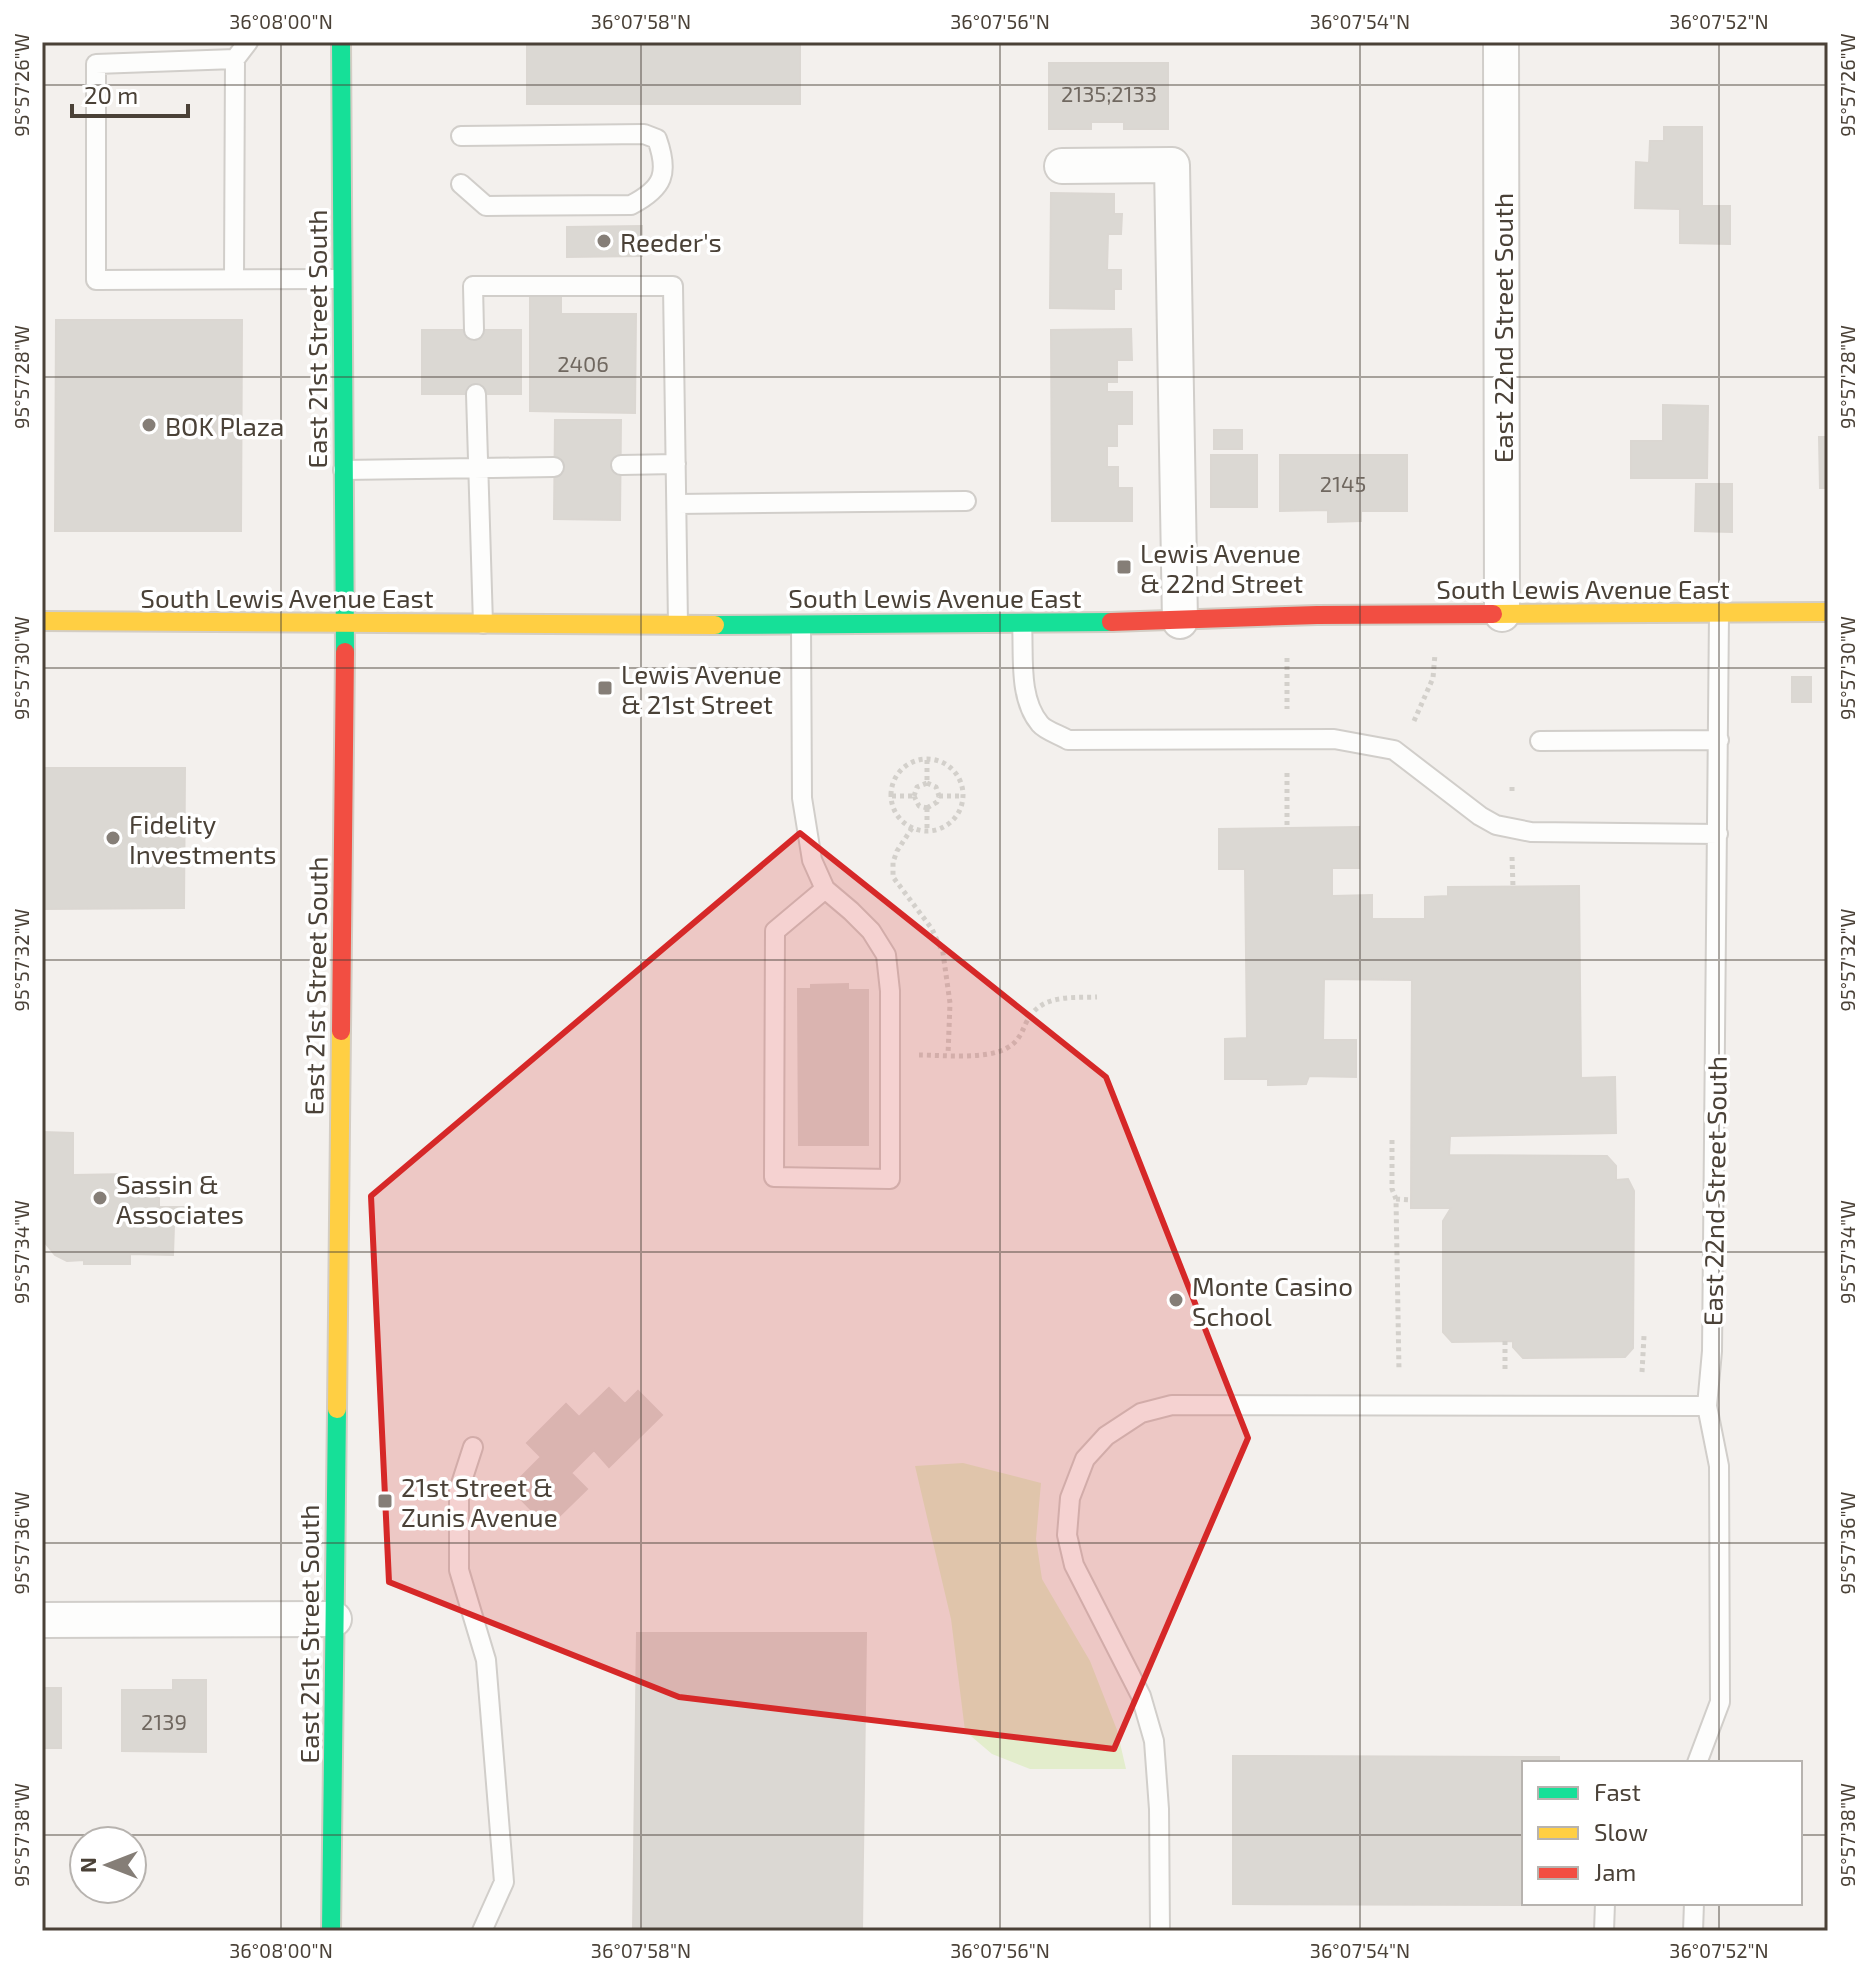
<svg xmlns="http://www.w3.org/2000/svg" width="1870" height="1973" viewBox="0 0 1870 1973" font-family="'Exo 2',sans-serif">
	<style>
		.green { fill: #e3edcc }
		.building { fill: #dbd8d3; stroke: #dbd7d2; stroke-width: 2 }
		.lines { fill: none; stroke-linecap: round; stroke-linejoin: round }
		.lane-casing { stroke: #d1ceca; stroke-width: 22 }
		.street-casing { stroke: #d1ceca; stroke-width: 38 }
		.fast-casing { stroke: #d3cdc4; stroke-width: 22 }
		.slow-casing { stroke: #d3cdc4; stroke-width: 22 }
		.jam-casing { stroke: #d3cdc4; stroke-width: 22 }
		.path { stroke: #d3d0cb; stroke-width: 5; stroke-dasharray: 4 4; stroke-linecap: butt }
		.lane { stroke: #fdfdfc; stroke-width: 18 }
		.street { stroke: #fdfdfc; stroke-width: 34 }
		.fast { stroke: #16e098; stroke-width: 18 }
		.slow { stroke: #ffcf43; stroke-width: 18 }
		.jam { stroke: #f24e42; stroke-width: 18 }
		.marked { fill: #d62828; fill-opacity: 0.2; stroke: #d62828; stroke-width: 6; stroke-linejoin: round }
		.ticks { fill: none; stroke: #4a4137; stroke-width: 2; stroke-opacity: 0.45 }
		.poi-dot { fill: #857e77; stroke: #fff; stroke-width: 3 }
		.labels { text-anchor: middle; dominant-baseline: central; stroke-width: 7; stroke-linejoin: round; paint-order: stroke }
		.number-label { font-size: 22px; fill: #706860 }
		.poi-label { font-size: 26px; fill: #4a4137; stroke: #fff; text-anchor: start }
		.street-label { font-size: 26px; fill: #4a4137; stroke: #fff }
		.neatline { fill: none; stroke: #4a4137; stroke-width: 3 }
		.ticks-label { font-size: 20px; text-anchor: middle; fill: #4a4137 }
	</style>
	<rect width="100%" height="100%" fill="#f3f0ed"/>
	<path class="green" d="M963,1463L1041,1483L1036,1539L1042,1579L1090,1661L1117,1730L1126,1769H1030L992,1754L965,1731L951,1619L915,1466Z"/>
	<path class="building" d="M527,42H800V104H527Z
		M1049,63H1168V129H1124V122H1091V129H1049Z
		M1664,127H1702V206H1730V244L1680,243V209L1635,208L1636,162L1649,163L1650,141H1664Z
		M1051,193L1114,194V214H1122L1121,234H1108L1107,270H1121V289H1114V309L1050,308Z
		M642,226V256L567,257V227Z
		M530,295H561V314H636L635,413L530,411Z
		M56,320H242L241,531H55Z
		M1131,329L1132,360H1117V382H1107V392H1132V424H1117V446H1107V467H1118V488H1132V521H1052L1051,330Z
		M422,330H521V394H422Z
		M1663,405L1708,406L1707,478H1631V441H1663Z
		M555,420H621L620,520L554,519Z
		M1214,430H1242V449H1214Z
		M1819,437H1828V488H1820Z
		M1211,455H1257V507H1211Z
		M1280,455H1407V511H1361V521L1328,522V510L1280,511Z
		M1696,484H1732V532L1695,531Z
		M1792,677H1811V702H1792Z
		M42,768H185L184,908L42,909Z
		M1359,827V868H1332V896L1372,895V919H1425V897L1448,896V887L1579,886L1581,1078L1615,1077L1616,1133L1450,1136L1449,1155L1607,1156L1616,1166V1180L1628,1179L1634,1191L1633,1348L1625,1357L1523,1358L1513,1347V1341L1452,1342L1443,1332V1221L1451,1208H1411L1412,980L1324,979L1323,1040H1356V1077L1309,1076L1306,1084L1268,1085V1079H1225V1039L1247,1038L1245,869H1219V829Z
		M848,984V990H868V1145H799L798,989H811V985Z
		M42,1132L73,1133V1175L129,1174V1190L159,1188V1207H184L183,1225H174L173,1255L130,1254V1264H84V1260L67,1261L55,1255L42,1239Z
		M609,1388L625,1404L638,1391L662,1415L609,1467L594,1450L571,1473L587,1489L548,1527L510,1488L541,1457L527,1443L566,1404L579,1417Z
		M637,1633H866L862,1931H633Z
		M173,1680H206V1752L122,1751V1690H173Z
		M42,1688H61V1748H42Z
		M1233,1756L1559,1757V1763H1524V1901L1520,1905L1233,1904Z"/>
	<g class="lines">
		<g class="lane-casing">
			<path id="lane" d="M235,59L96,64V280L342,279
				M461,136L644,134L657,139C669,173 664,188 631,205L486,206L461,184
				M234,279L235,59L248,42
				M474,330L473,286H673L678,624
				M476,394L483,624
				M621,465L676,464
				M343,470L554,467
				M677,504L966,501
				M1022,623C1024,655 1018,698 1040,724C1046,731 1060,735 1068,740L1334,739L1394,750L1480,816L1496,825L1531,832L1718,834
				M801,625L802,798L812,860L825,889L851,911L871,931L886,955L890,991V1179L774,1177L775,931L825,889
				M1540,741L1719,740
				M473,1447L459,1490V1570L486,1660L504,1882L482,1931
				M1697,1763L1720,1702L1719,1466L1707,1406L1712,1351L1719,614
				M1160,1931L1159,1809L1154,1741L1141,1696L1074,1565L1067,1535L1070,1498L1085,1459L1106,1436L1141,1413L1172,1405L1707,1406
				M1604,1931L1605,1903
				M1693,1931L1694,1903"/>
		</g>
		<g class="street-casing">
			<path id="street" d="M1501,42L1502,614
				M1062,166L1172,165L1180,621
				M42,1620L334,1619"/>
		</g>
		<g class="fast-casing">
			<path id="fast" d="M341,42L345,652
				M715,625L1111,622
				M331,1931L337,1409"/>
		</g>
		<g class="slow-casing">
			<path id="slow" d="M1493,614L1828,612
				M42,621L715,625
				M337,1409L341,1031"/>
		</g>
		<g class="jam-casing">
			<path id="jam" d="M1111,622L1317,615L1493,614
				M341,1031L345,652"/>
		</g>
		<path class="path" d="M1287,658V709
			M1414,721L1433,678L1435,654
			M891 795a36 36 0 1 1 72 0a36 36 0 1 1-72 0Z
			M927,760V783
			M1287,773V828
			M927,783L936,787L939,796
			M1512,787V792
			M892,796H914
			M914,796L917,787L927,783
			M914,796L919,806L927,808
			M939,796H963
			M927,808V831
			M927,808L937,802L939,796
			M912,828L897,851L893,862V877L932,929L943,953L950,1003L948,1055
			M1512,857L1513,887
			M919,1055C944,1055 986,1060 1007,1048C1018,1042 1021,1034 1026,1023C1040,994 1069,998 1097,997
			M1392,1140V1189L1396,1199L1399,1371
			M1396,1199L1411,1200
			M1505,1341V1371
			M1642,1372L1644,1336"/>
		<use href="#lane" class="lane"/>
		<use href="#street" class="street"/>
		<use href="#fast" class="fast"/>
		<use href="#slow" class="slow"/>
		<use href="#jam" class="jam"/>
	</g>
	<path class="marked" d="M800,833L1106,1077L1248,1438L1114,1749L679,1697L389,1582L371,1196Z"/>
	<path class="ticks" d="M281,42V1931M641,42V1931M1000,42V1931M1360,42V1931M1719,42V1763M42,85H1828M42,377H1828M42,668H1828M42,960H1828M42,1252H1828M42,1543H1828M42,1835H1524M1800,1835H1828M1719,1903V1931"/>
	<g class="poi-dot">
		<circle cx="604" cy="241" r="8"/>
		<circle cx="149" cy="425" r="8"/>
		<rect x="1116" y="559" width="16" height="16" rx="4"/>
		<rect x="597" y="680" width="16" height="16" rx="4"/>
		<circle cx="113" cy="838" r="8"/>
		<circle cx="100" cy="1198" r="8"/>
		<circle cx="1176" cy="1300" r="8"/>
		<rect x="377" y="1493" width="16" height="16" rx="4"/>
	</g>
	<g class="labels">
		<g class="number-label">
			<text x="1109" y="93">2135;2133</text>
			<text x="583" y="363">2406</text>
			<text x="1343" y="483">2145</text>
			<text x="164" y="1721">2139</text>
		</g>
		<g class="poi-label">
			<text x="620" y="241">Reeder's</text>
			<text x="165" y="425">BOK Plaza</text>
			<text x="1140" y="552">Lewis Avenue<tspan x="1140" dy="30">&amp; 22nd Street</tspan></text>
			<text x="621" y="673">Lewis Avenue<tspan x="621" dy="30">&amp; 21st Street</tspan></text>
			<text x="129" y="823">Fidelity<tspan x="129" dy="30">Investments</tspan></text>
			<text x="116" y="1183">Sassin &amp;<tspan x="116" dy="30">Associates</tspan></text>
			<text x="1192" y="1285">Monte Casino<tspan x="1192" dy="30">School</tspan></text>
			<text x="401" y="1486">21st Street &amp;<tspan x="401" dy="30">Zunis Avenue</tspan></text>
		</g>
		<g class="street-label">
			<text transform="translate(1502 328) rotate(-90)">East 22nd Street South</text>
			<text transform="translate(316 339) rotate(-90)">East 21st Street South</text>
			<text x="1583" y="588">South Lewis Avenue East</text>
			<text x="287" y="597">South Lewis Avenue East</text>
			<text x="935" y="597">South Lewis Avenue East</text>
			<text transform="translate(315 986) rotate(-89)">East 21st Street South</text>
			<text transform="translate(1714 1191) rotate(-89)">East 22nd Street South</text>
			<text transform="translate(308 1634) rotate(-90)">East 21st Street South</text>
		</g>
	</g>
	<rect width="1870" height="1973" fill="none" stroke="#ffffff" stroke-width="88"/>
	<rect x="1522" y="1761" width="280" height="144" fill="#ffffff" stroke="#b7b3af" stroke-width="2"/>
	<rect x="1538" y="1787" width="40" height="12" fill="#16e098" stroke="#b7b3af" stroke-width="2"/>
	<text x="1594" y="1801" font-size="24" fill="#4a4137">Fast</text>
	<rect x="1538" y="1827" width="40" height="12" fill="#ffcf43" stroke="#b7b3af" stroke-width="2"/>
	<text x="1594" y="1841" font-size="24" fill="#4a4137">Slow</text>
	<rect x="1538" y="1867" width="40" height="12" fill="#f24e42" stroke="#b7b3af" stroke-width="2"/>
	<text x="1594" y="1881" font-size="24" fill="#4a4137">Jam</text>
	<g transform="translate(108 1865) rotate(270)"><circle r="38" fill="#ffffff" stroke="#b7b3af" stroke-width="2"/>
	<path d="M0-6L14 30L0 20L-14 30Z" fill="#857e77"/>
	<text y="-12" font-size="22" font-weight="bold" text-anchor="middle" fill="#4a4137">N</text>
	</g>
	<path d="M72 104v12h116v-12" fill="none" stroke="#4a4137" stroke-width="4"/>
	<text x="84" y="104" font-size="24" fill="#4a4137" stroke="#ffffff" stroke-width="6" paint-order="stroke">20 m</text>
	<rect x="44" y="44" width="1782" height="1885" class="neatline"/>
	<g class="ticks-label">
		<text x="281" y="29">36°08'00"N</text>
		<text x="641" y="29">36°07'58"N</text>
		<text x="1000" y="29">36°07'56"N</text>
		<text x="1360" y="29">36°07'54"N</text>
		<text x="1719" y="29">36°07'52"N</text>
		<text transform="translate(1848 85) rotate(-90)" y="7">95°57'26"W</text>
		<text transform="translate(22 85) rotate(-90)" y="7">95°57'26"W</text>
		<text transform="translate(1848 377) rotate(-90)" y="7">95°57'28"W</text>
		<text transform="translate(22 377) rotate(-90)" y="7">95°57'28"W</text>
		<text transform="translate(1848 668) rotate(-90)" y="7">95°57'30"W</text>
		<text transform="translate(22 668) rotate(-90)" y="7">95°57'30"W</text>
		<text transform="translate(1848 960) rotate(-90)" y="7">95°57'32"W</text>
		<text transform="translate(22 960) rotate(-90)" y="7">95°57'32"W</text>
		<text transform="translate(1848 1252) rotate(-90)" y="7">95°57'34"W</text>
		<text transform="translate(22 1252) rotate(-90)" y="7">95°57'34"W</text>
		<text transform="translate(1848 1543) rotate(-90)" y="7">95°57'36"W</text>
		<text transform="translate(22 1543) rotate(-90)" y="7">95°57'36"W</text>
		<text transform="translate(1848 1835) rotate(-90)" y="7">95°57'38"W</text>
		<text transform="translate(22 1835) rotate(-90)" y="7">95°57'38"W</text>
		<text x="281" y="1958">36°08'00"N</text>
		<text x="641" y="1958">36°07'58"N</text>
		<text x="1000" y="1958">36°07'56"N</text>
		<text x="1360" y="1958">36°07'54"N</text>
		<text x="1719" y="1958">36°07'52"N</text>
	</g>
</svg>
